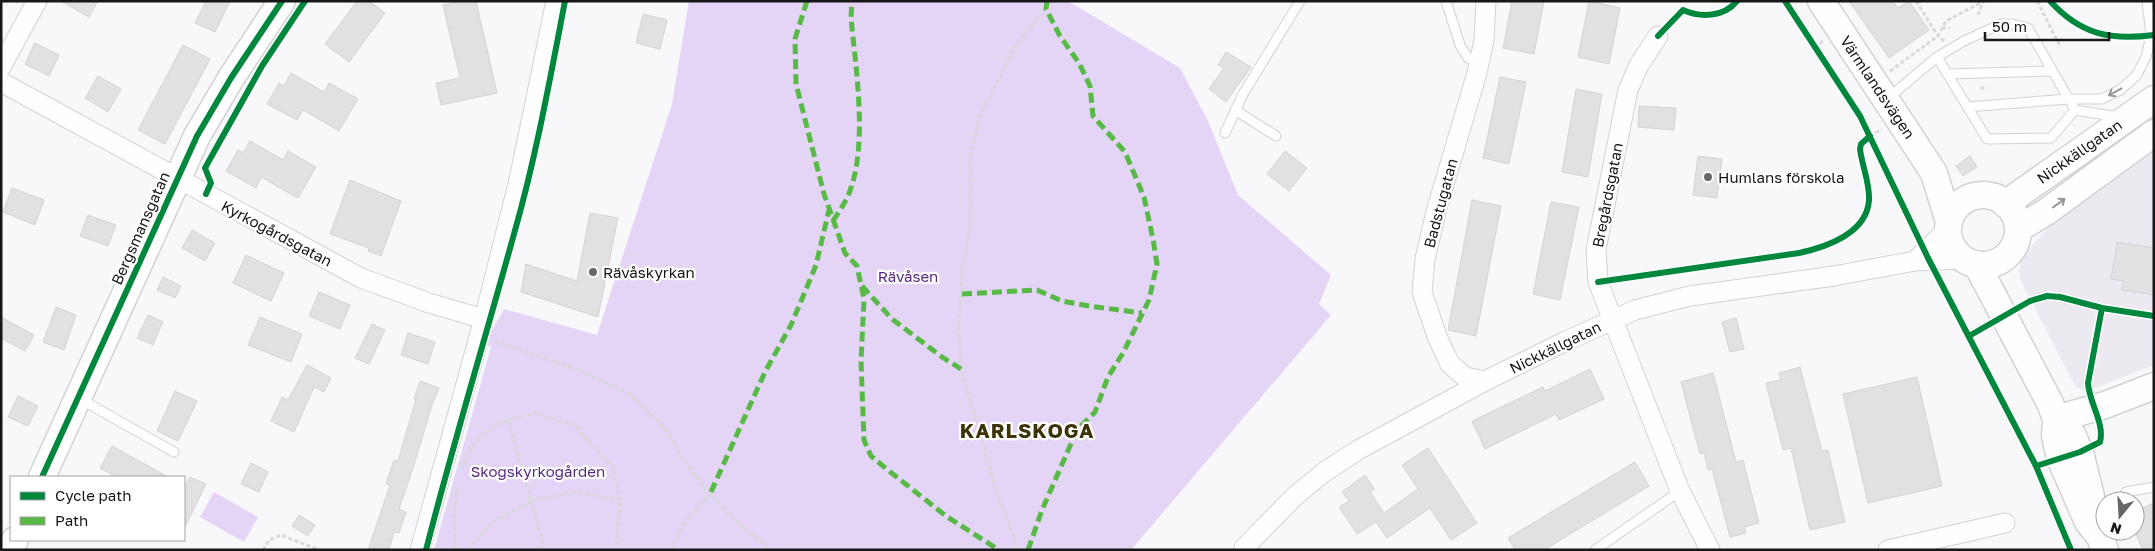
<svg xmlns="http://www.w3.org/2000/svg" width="2155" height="551" viewBox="0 0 2155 551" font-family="'Golos Text',sans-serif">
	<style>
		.built { fill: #ece9f1 }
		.green { fill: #e4d5f6 }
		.building { fill: #e1e0e2; stroke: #d4d3d5 }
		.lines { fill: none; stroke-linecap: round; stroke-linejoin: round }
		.lane-casing { stroke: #d2d2d4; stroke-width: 11 }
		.street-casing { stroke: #d2d2d4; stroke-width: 21 }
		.secondary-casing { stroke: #d2d2d4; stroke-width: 29 }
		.path { stroke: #d9d9db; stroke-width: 3; stroke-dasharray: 4 2.5; stroke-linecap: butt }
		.lane { stroke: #fefefe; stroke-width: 9 }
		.street { stroke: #fefefe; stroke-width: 19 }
		.secondary { stroke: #fefefe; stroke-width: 26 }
		.quiet { stroke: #58b947; stroke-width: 5; stroke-dasharray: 10 5; stroke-linecap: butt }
		.cycleway-casing { stroke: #fff; stroke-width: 9 }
		.cycleway { stroke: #00873e; stroke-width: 6 }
		.oneway { stroke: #969696 }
		.poi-dot { fill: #666567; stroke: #fff; stroke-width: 2 }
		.labels { text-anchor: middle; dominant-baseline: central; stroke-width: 4.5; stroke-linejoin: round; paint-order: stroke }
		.street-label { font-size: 15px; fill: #171718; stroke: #fff }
		.poi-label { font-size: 15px; fill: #171718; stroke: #fff; text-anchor: start }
		.park-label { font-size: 15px; fill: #582b80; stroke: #fff }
		.district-label { font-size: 20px; font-weight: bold; letter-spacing: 1px; fill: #3d3308; stroke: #fff }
	</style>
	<rect width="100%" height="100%" fill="#f8f7fa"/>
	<path class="built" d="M2154,148V365L2085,392L2075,386L2021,281L2019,271L2021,262L2027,251L2057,218Z"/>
	<path class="green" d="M689,1H1068L1180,68L1208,121L1238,195L1331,275L1319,304L1331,315L1131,550H434L491,347L485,343L504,309L597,335L672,104Z
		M214,492L258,517L244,542L200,517Z"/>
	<path class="building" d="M61,1H98L89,17Z
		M206,1H230L215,32L195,23Z
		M357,1H369L385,13L349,62L325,44Z
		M461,1H476L497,93L441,105L436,83L460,78L443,5Z
		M1512,1H1544L1534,54L1503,48Z
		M1589,1L1620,8L1609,64L1578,57Z
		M1849,1H1893L1898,8L1909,1L1929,30L1889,58Z
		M643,14L667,20L660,49L636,43Z
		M35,43L59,55L49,76L25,64Z
		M183,45L210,59L165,144L138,130Z
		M1226,52L1251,67L1226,102L1209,89L1224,68L1218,65Z
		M291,73L324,92L329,83L358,99L339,131L303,110L297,120L267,104L279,83L284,86Z
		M98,76L121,89L108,112L85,98Z
		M1500,77L1526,82L1509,164L1483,158Z
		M1576,89L1602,94L1588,177L1562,172Z
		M1639,106L1676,108L1674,130L1638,127Z
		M250,141L283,160L288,151L316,167L298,198L261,177L256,188L226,171L238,150L243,153Z
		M1285,151L1307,168L1289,191L1267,174Z
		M1698,156L1722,159L1717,198L1693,195Z
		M1970,156L1977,167L1963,176L1956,166Z
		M350,180L401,201L381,256L368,251L369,248L330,234Z
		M12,188L44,200L35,225L3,212Z
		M1472,200L1501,206L1476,336L1448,330Z
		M1551,202L1579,207L1560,300L1533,294Z
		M590,213L618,218L598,317L521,292L526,264L577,281Z
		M88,215L116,225L108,246L80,236Z
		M192,230L215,243L205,261L182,248Z
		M2117,242L2154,248V295L2122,290L2123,281L2111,279Z
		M246,255L284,273L271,301L233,283Z
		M163,277L181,286L175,298L157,290Z
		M319,292L350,305L340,329L309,316Z
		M56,307L76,315L64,350L43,342Z
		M148,315L163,322L153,345L137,338Z
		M1,317L34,335L25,351L1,338Z
		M260,317L302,334L291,362L248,345Z
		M1736,318L1744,349L1730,352L1722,322Z
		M372,324L385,330L369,364L355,358Z
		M408,333L435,342L428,364L401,355Z
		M307,365L331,378L324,392L314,387L294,432L271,421L282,397L288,400Z
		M1800,367L1822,451L1828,450L1845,522L1810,530L1791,448L1783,450L1766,383L1781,380L1779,373Z
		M1590,369L1604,399L1559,420L1556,414L1485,449L1472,421L1543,387L1545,391Z
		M1713,373L1736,462L1743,460L1759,523L1744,527L1746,533L1730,537L1712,469L1708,470L1704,453L1700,454L1681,382Z
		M1917,377L1942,486L1868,503L1843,394Z
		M420,381L439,388L432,405L413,468L399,509L406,512L399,533L394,532L389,550H368L390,485L386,484L394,460L398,461L416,399H414Z
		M175,391L197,401L178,441L157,431Z
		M18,396L38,406L28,426L8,417Z
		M112,446L168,477H116L100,468Z
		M1428,448L1477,523L1451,540L1430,508L1387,538L1376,522L1357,534L1339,507L1349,501L1342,492L1365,475L1374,489L1370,492L1384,513L1418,489L1402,465Z
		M1635,462L1649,486L1544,550H1515L1508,538Z
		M251,463L268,472L259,492L241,484Z
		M190,477L206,484L184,529V489Z
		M2154,503V550H2143L2135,532V511Z
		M299,515L315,525L308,536L292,526Z"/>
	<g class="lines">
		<g class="lane-casing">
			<path id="lane" d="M1446,1L1460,45L1468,58L1479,62
				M1937,57L1987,139L2051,138L2075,110
				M1947,74L2052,71
				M1887,99L1937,57L1964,41L2001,24H2012L2028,28L2075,110
				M1967,107L2068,99H2102L2120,90L2136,76L2146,57L2151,36L2147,1
				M1235,110L1276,136
				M2075,110L2119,117
				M1225,133L1243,94L1300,1
				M80,399L174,452
				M2126,492L2154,487
				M1595,550L1680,491"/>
		</g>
		<g class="street-casing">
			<path id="street" d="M1658,36L1639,65L1628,90L1596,250L1598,282L1680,491L1710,550
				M1,67L37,1
				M1,82L361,278L429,303L484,319
				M1915,261L1948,229
				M1485,381L1465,377L1450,364L1438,339L1422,292L1425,259L1437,208L1477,73L1484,40L1486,1
				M1244,548L1294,497L1323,473L1358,450L1485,381L1564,342L1635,310L1690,296L1834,276L1915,261L1963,259
				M420,550L484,319L519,180L556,1
				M1888,550L2005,523"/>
		</g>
		<g class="secondary-casing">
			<path id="secondary" d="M1821,1L1934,173L1949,222
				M1948 230a35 35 0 1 1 70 0a35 35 0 1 1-70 0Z
				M2005,204L2154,99
				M2018,229L2046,212L2154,133
				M1977,265L2050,403L2056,419L2055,436L2060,458L2088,522L2100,537L2105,550
				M2056,419L2072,434L2080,452L2092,501
				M2056,419L2105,405L2154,386
				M42,477L197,136L231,78L282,1
				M10,550L15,540"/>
		</g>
		<path class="path" d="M1916,1L1938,36L1944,41
			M2037,1L2059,44V48
			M1978,15L1983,2
			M1942,28H1950
			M1816,49L1823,40
			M1890,71L1938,36L1946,21L1984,1
			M1980,88H1987
			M1870,136L1882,129
			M494,341L582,371L631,395L664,427L687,465L726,512L770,550
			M508,420L535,413L574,425L613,467L620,500L616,550
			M462,470C471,443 482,432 508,420L543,542L540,550
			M263,550L269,540L281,535L319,550
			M455,550L454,516L457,486
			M467,550L493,522L532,501L575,492L620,500
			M673,550C679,525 695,510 711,492
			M1016,550L1014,538L996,490L961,369L959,327L962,274L971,221V155L980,116L1016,46L1046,9"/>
		<use href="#lane" class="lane"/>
		<use href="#street" class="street"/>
		<use href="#secondary" class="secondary"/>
		<path class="quiet" d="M807,1L795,39L796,84L824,194L845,253L857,266L864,299L861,361L864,440L871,456L889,471L946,516L999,550
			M833,221C838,213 843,206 847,198C869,151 856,70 851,18L852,1
			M862,286L892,319L942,357L961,369
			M962,294L1037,290L1062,301L1089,306L1142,313
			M711,492L765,372L791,325L807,287L816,265L829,210
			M1028,550L1042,510L1070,446L1080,427L1095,412L1108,377L1123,353L1149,300L1157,264L1153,239L1144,197L1125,152L1093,116L1090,86L1079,63L1060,36L1046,9L1047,1"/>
		<g class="cycleway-casing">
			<path id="cycleway" d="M1785,1L1860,116L1928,258L2036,466L2071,550
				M2050,1C2080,34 2110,41 2154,35
				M1658,36L1683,10C1701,18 1724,17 1737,1
				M206,194L211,183L205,168L262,66L305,1
				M1598,282L1799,253C1827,247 1867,233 1869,200C1870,183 1862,166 1860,149L1861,144L1870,136
				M1969,336L2030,301L2047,296L2060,297L2102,308L2154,316
				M2036,466L2080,452L2100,442C2105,423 2089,403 2088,383L2102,308
				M42,477L197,136L231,78L282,1
				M426,550C453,444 485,339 514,234C536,157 550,79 565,1"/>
		</g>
		<use href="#cycleway" class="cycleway"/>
	</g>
	<defs><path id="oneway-shaft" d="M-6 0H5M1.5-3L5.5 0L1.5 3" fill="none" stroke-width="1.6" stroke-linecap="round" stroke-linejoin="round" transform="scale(1.25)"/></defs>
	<g class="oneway">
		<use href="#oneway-shaft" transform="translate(2115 92) rotate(151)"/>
		<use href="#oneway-shaft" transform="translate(2059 203) rotate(-36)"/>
	</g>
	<g class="poi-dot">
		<circle cx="1708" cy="177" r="5"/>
		<circle cx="593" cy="272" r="5"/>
	</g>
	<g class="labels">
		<g class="street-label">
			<text transform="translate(1878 87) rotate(56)">Värmlandsvägen</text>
			<text transform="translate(2079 151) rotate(-35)">Nickkällgatan</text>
			<text transform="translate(1607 195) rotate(-79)">Bregårdsgatan</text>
			<text transform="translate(1440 203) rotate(-75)">Badstugatan</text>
			<text transform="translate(140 228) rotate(-66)">Bergsmansgatan</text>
			<text transform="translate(277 233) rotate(28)">Kyrkogårdsgatan</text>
			<text transform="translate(1555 347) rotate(-26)">Nickkällgatan</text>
		</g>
		<g class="poi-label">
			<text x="1718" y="177">Humlans förskola</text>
			<text x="603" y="272">Rävåskyrkan</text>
		</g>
		<g class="park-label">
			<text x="908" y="276">Rävåsen</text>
			<text x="538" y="471">Skogskyrkogården</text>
		</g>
		<g class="district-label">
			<text x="1027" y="430">KARLSKOGA</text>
		</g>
	</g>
	<rect width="2155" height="551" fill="none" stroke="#171718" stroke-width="5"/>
	<rect x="10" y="476" width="175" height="65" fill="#ffffff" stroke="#a2a2a3"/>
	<rect x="20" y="492" width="25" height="8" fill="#00873e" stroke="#a2a2a3"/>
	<text x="55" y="501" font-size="15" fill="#171718">Cycle path</text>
	<rect x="20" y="517" width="25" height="8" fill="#58b947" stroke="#a2a2a3"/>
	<text x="55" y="526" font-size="15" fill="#171718">Path</text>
	<g transform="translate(2120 516) rotate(198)"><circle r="24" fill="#ffffff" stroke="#a2a2a3"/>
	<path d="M0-4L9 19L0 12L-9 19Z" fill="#666567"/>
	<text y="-8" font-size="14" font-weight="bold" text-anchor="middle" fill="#171718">N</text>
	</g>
	<path d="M1985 32v8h124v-8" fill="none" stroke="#171718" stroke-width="2.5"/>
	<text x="1992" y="32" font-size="15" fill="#171718" stroke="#ffffff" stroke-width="4" paint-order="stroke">50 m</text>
</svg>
